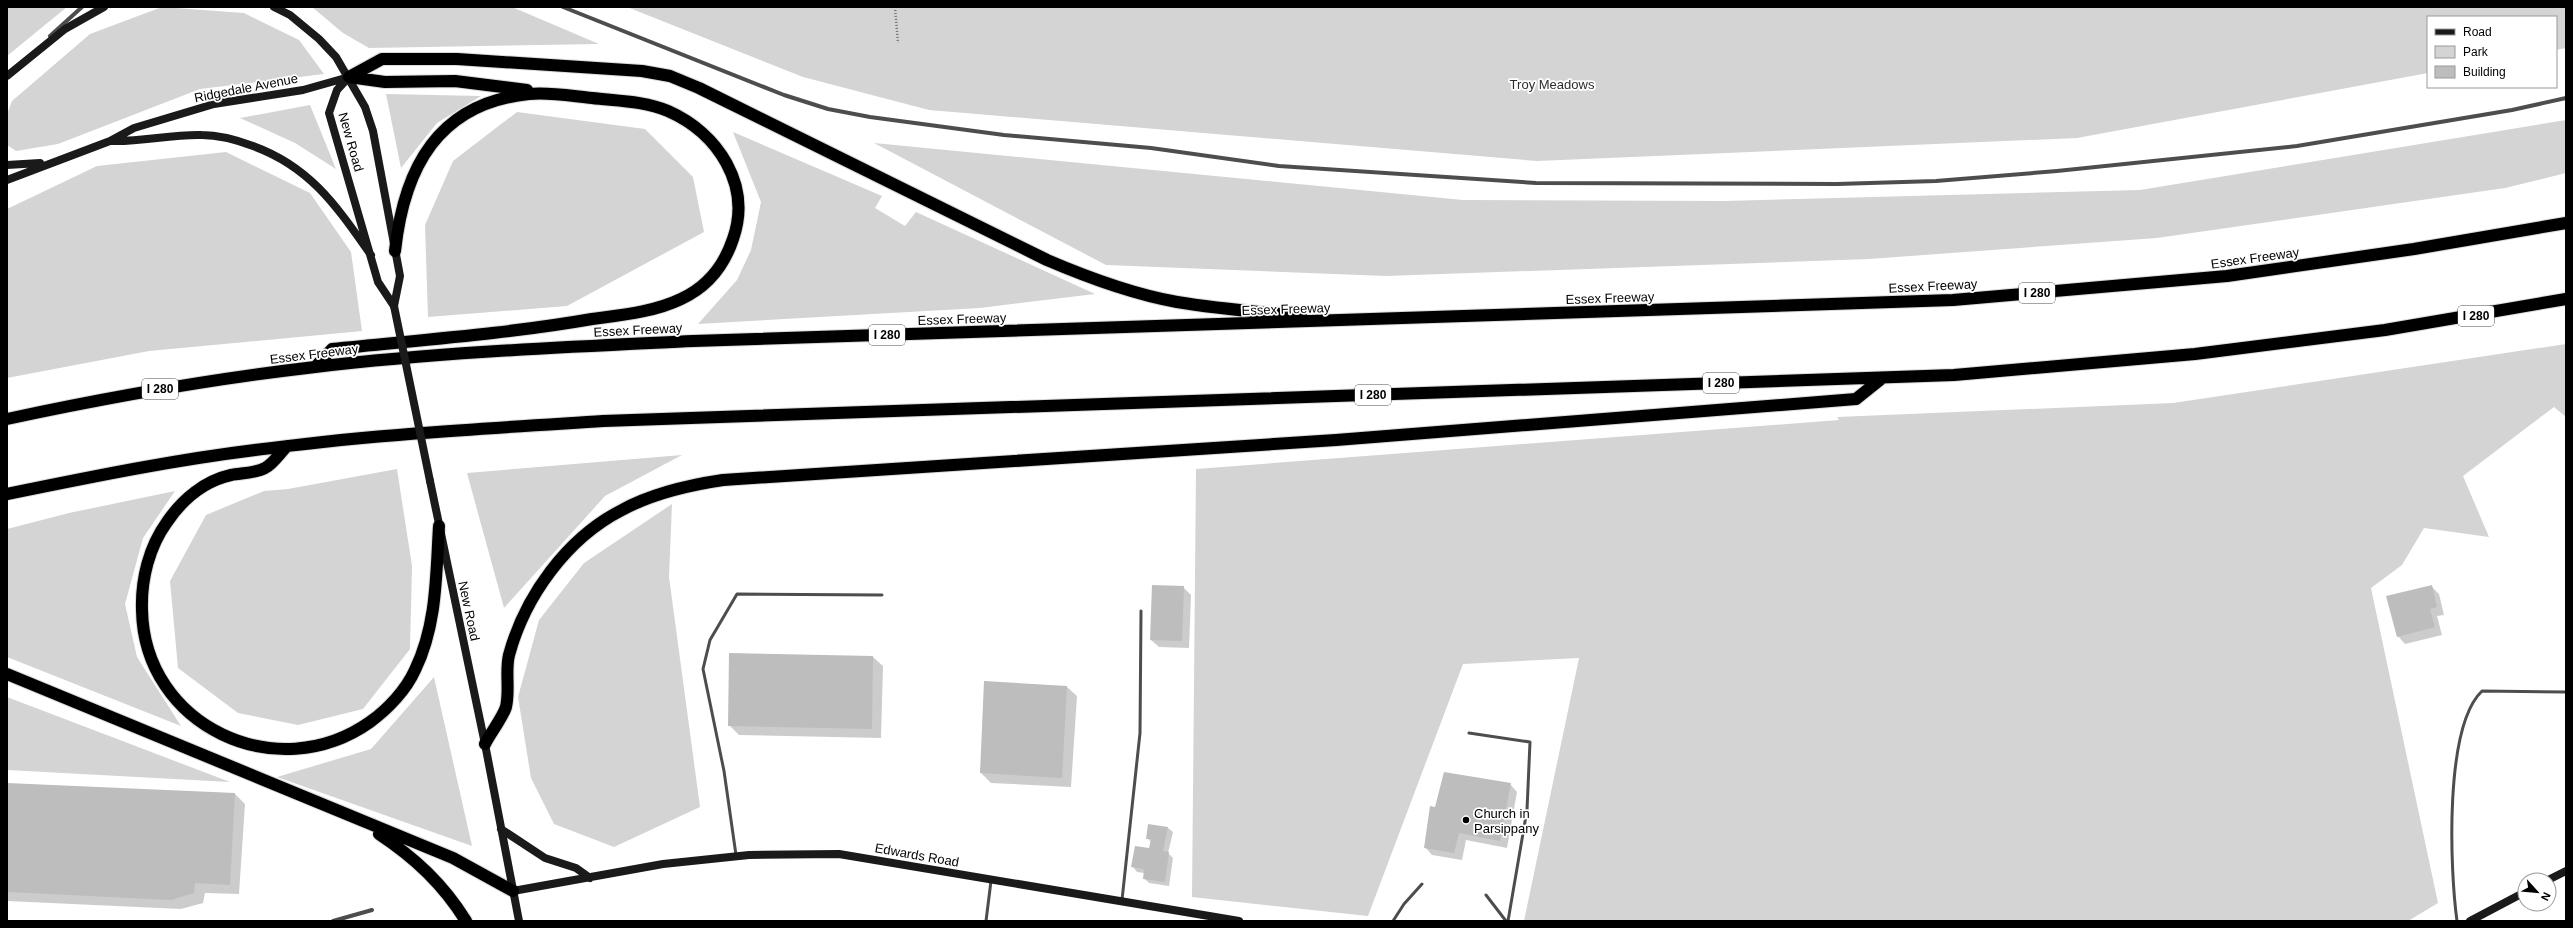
<svg xmlns="http://www.w3.org/2000/svg" width="2573" height="928" viewBox="0 0 2573 928" font-family="Arial,sans-serif">
	<style>
		.green { fill: #d4d4d4 }
		.shadow { fill: #0003 }
		.building { fill: #bdbdbd }
		.lines { fill: none; stroke-linecap: round; stroke-linejoin: round }
		.highway-casing { stroke: #dbdbdb; stroke-width: 14 }
		.path { stroke: #6f6f6f; stroke-width: 2.5; stroke-dasharray: 1 2; stroke-linecap: butt }
		.lane { stroke: #4d4d4d; stroke-width: 3 }
		.street { stroke: #4d4d4d; stroke-width: 4 }
		.secondary { stroke: #1a1a1a; stroke-width: 8 }
		.highway { stroke: #000; stroke-width: 12 }
		.secondary-bridge { stroke: #1a1a1a; stroke-width: 8 }
		.poi-dot { fill: #000; stroke: #fff; stroke-width: 1.5 }
		.labels { text-anchor: middle; dominant-baseline: central; stroke-width: 3.5; stroke-linejoin: round; paint-order: stroke }
		.shield { fill: #fff; stroke: #4c4c4c; stroke-width: 1 }
		.shield-label { font-size: 12px; font-weight: bold; fill: #000 }
		.park-label { font-size: 13px; fill: #2b2b2b; stroke: #fff }
		.street-label { font-size: 13px; fill: #000; stroke: #fff }
		.poi-label { font-size: 13px; fill: #000; stroke: #fff; text-anchor: start }
	</style>
	<rect width="100%" height="100%" fill="#fff"/>
	<path class="green" d="M7,7H67L7,56Z
		M162,7L244,13L299,40L324,74L200,89L58,144L16,151L7,145V114L12,101L90,34Z
		M312,7H512L599,44L369,48L343,33Z
		M627,7H2566V48L2556,50V17H2428V73L2077,138L1537,161L929,110L803,77Z
		M386,94L481,96L437,123L401,168Z
		M310,105L336,169L295,143L240,118Z
		M517,112L645,129L693,177L704,232L567,306L428,317L425,225L453,161Z
		M2566,120V173L2505,188L2157,238L1869,259L1386,276L1106,265L874,143L1463,200L1724,201L2140,190Z
		M733,132L882,196L875,208L905,226L916,212L1095,294L980,308L698,324L737,280L751,250L761,202Z
		M226,152L310,193L351,252L362,331L149,351L7,378V209L97,166Z
		M2566,344V417L2554,407L2463,476L2489,537L2424,528L2402,565L2371,588L2438,903L2408,921H1524L1579,658L1463,664L1368,916L1192,897L1196,469L1839,420L1837,417L2173,403Z
		M682,455L605,496L504,608L467,473Z
		M397,469L412,566L410,649L363,709L298,725L238,713L178,668L170,581L206,515L264,491L288,489Z
		M175,491L143,538L125,604L137,657L181,726L7,657V529L69,513Z
		M672,504L669,577L700,807L614,847L554,824L531,778L518,697L539,620L584,563Z
		M434,677L472,846L277,777L371,749Z
		M7,697L230,782L7,770Z"/>
	<path class="shadow" d="M2431,586L2439,594L2444,615L2437,616L2442,635L2405,644L2398,636Z
		M1183,587L1191,595L1189,648L1159,647L1151,640Z
		M873,657L883,666L881,738L739,735L729,725Z
		M1067,687L1077,696L1071,787L991,783L981,773Z
		M7,784L235,794L245,804L239,894L205,893L203,903L181,909L7,901Z
		M1510,784L1517,792L1507,848L1466,840L1462,860L1432,855L1425,847L1436,808Z
		M1168,828L1173,832L1168,853L1173,858L1169,886L1149,883L1144,878V873L1137,872L1133,867L1150,849L1151,842L1147,838Z"/>
	<path class="building" d="M1152,585L1184,586L1182,641L1150,640Z
		M2432,585L2437,607L2430,609L2435,627L2397,637L2386,596Z
		M729,653L873,656L872,729L728,726Z
		M984,681L1067,686L1062,778L980,773Z
		M1444,772L1511,783L1500,841L1459,833L1454,853L1424,848L1430,806L1435,807Z
		M7,783L235,793L230,885L195,883L194,893L171,900L7,892Z
		M1148,824L1168,827L1163,851L1169,852L1165,882L1143,879L1144,869L1131,867L1135,846L1149,848L1151,839H1146Z"/>
	<g class="lines">
		<g class="highway-casing">
			<path id="highway" d="M349,77L382,59H457L642,71L670,76L699,88L1047,260C1089,278 1132,294 1177,302C1218,309 1260,312 1301,316
				M349,77L385,82L455,81L527,90
				M315,367L332,349C419,340 506,334 592,319C622,315 654,312 681,299C707,287 724,266 733,239C752,185 718,133 668,111C644,101 617,101 592,98C571,96 550,92 529,94C438,103 404,168 395,251
				M7,419C109,397 212,379 315,367C441,352 568,347 693,341L1953,300L2227,276L2414,249L2566,223
				M287,446C280,453 273,464 265,468C256,473 241,473 231,475C204,481 182,500 167,522C149,547 141,579 142,610C144,726 277,788 370,722C388,709 406,690 415,670C437,625 436,575 439,526
				M7,494C95,476 183,458 272,448C382,434 493,428 603,421L1954,375L2195,354L2385,330L2566,299
				M7,674L453,858L513,891
				M485,744C491,732 502,719 506,707C510,690 505,671 509,655C525,596 567,538 622,510C653,493 689,485 723,480L1336,440L1856,399L1881,379
				M379,834C415,858 443,884 466,921"/>
		</g>
		<path class="path" d="M895,7L898,43"/>
		<path class="lane" d="M1469,733L1530,742L1527,810L1508,921
			M736,855L724,771L703,669L710,640L737,594L882,595
			M1486,895L1506,921
			M1122,900L1140,733L1141,611
			M986,921L991,881
			M1393,921L1404,904L1422,884
			M2457,921C2450,870 2444,727 2482,691L2566,692"/>
		<path class="street" d="M563,7L784,95L828,109L870,117L1004,135L1151,148L1279,166L1536,183L1837,184L1936,181L2057,171L2297,146L2512,110L2566,98
			M50,36L82,7
			M333,921L372,910"/>
		<path class="secondary" d="M274,7L290,15L319,39L336,57L365,107L373,131L400,276L394,306
			M7,76L65,29L104,7
			M349,77L337,90L329,113L378,282L394,306
			M112,141C142,142 172,134 202,135C220,135 237,140 253,146C311,167 337,207 371,255
			M7,165L40,163
			M7,180L110,141L134,128L214,104L303,90L349,77
			M430,481L485,744L519,921
			M501,829L545,858L576,868L590,878
			M2548,880L2566,871
			M513,891L663,864L749,855L839,854L1239,921
			M2470,921L2525,892"/>
		<use href="#highway" class="highway"/>
		<path class="secondary-bridge" d="M394,306L430,481"/>
	</g>
	<circle class="poi-dot" cx="1466" cy="820" r="4"/>
	<g class="labels">
		<g class="shield">
			<rect x="2019" y="283" width="36" height="20" rx="3"/>
			<rect x="2458" y="306" width="36" height="20" rx="3"/>
			<rect x="869" y="325" width="36" height="20" rx="3"/>
			<rect x="1703" y="373" width="36" height="20" rx="3"/>
			<rect x="142" y="379" width="36" height="20" rx="3"/>
			<rect x="1355" y="385" width="36" height="20" rx="3"/>
		</g>
		<g class="shield-label">
			<text x="2037" y="293">I 280</text>
			<text x="2476" y="316">I 280</text>
			<text x="887" y="335">I 280</text>
			<text x="1721" y="383">I 280</text>
			<text x="160" y="389">I 280</text>
			<text x="1373" y="395">I 280</text>
		</g>
		<g class="park-label">
			<text x="1552" y="84">Troy Meadows</text>
		</g>
		<g class="street-label">
			<text transform="translate(246 88) rotate(-11)">Ridgedale Avenue</text>
			<text transform="translate(351 142) rotate(74)">New Road</text>
			<text transform="translate(2255 258) rotate(-8)">Essex Freeway</text>
			<text transform="translate(1933 286) rotate(-3)">Essex Freeway</text>
			<text transform="translate(1610 298) rotate(-2)">Essex Freeway</text>
			<text transform="translate(1286 309) rotate(-2)">Essex Freeway</text>
			<text transform="translate(962 319) rotate(-2)">Essex Freeway</text>
			<text transform="translate(638 330) rotate(-3)">Essex Freeway</text>
			<text transform="translate(314 354) rotate(-7)">Essex Freeway</text>
			<text transform="translate(469 611) rotate(78)">New Road</text>
			<text transform="translate(917 855) rotate(10)">Edwards Road</text>
		</g>
		<g class="poi-label">
			<text x="1474" y="813">Church in<tspan x="1474" dy="15">Parsippany</tspan></text>
		</g>
	</g>
	<rect width="2573" height="928" fill="none" stroke="#000000" stroke-width="16"/>
	<rect x="2427" y="16" width="130" height="72" fill="#ffffff" stroke="#999999"/>
	<rect x="2435" y="29" width="20" height="6" fill="#1a1a1a" stroke="#999999"/>
	<text x="2463" y="36" font-size="12" fill="#000000">Road</text>
	<rect x="2435" y="46" width="20" height="12" fill="#d4d4d4" stroke="#999999"/>
	<text x="2463" y="56" font-size="12" fill="#000000">Park</text>
	<rect x="2435" y="66" width="20" height="12" fill="#bdbdbd" stroke="#999999"/>
	<text x="2463" y="76" font-size="12" fill="#000000">Building</text>
	<g transform="translate(2537 892) rotate(117)"><circle r="19" fill="#ffffff" stroke="#999999"/>
	<path d="M0-3L7 15L0 10L-7 15Z" fill="#000000"/>
	<text y="-6" font-size="11" font-weight="bold" text-anchor="middle" fill="#000000">N</text>
	</g>
</svg>
